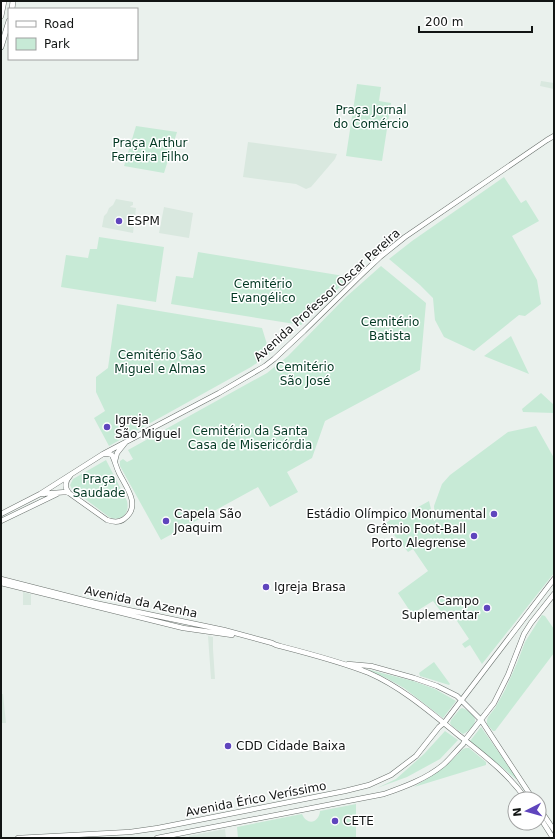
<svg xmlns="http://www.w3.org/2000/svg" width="555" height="839" viewBox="0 0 555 839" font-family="'DejaVu Sans',sans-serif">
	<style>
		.built { fill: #d9e8df }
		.green { fill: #c7ead6 }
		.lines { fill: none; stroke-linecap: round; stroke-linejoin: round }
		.secondary-casing { stroke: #6a716d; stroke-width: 5.5 }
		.primary-casing { stroke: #6a716d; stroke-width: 6 }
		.secondary { stroke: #fff; stroke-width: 4.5 }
		.primary { stroke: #fff; stroke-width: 5 }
		.poi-dot { fill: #5f45bd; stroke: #fff; stroke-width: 1.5 }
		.labels { text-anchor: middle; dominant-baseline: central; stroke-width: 3; stroke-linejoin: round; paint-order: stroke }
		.park-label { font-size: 12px; fill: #033823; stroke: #fff }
		.poi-label { font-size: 12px; fill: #121514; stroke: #fff; text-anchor: start }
		.street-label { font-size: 12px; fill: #121514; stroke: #fff }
	</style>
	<rect width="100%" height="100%" fill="#eaf1ed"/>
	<path class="built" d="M541,81L554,83V89L540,86Z
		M248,142L337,154L335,159L311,187L306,189L296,184L243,177Z
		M116,199L133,202V205L131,206L130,207L136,208L133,233L102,227L104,216L107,213L109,208L113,205Z
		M164,207L193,213L189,238L159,233Z
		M23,592L31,594V605H23Z
		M208,636L213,637V649L215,679H211Z
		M1,694H3L6,723H1Z
		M225,829L226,838H189V836Z"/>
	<path class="green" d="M357,84L381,87L379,101L391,103L382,161L346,156Z
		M136,126L177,132L164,173L124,166Z
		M504,177L521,203L526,200L539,221L512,236L537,280L541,304L525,316L519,315L474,351L444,337L435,320L433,298L420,285L389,259L412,241Z
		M99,237L164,247L156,302L61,287L66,255L88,258L90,249H97Z
		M198,252L350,277L301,325L171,304L176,276L193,278Z
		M381,266L426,303L420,370L325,421L312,458L287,472L298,492L270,507L258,487L161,540L120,466V461L123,459L127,462L133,459L128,450L267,373L288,356L346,297Z
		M117,304L262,328L270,354L251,367L109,446L94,418L105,411L96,392V377L108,368Z
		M511,336L529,374L484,356Z
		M541,393L554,405V413L523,412L522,409Z
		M536,426L554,458V573L482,664L470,645L465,648L462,644L469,639L451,612L445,617L433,601L412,614L398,593L428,571L413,549L408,552L385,524L390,520H395L429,501L434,521H435L434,506L442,484L450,475L508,432Z
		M106,460L127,501C130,514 121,522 109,517L72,489L70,485L73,479Z
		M542,615L545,616L554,629V653L495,731H493L487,724V720L488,717L495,708L505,690L517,663L525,642Z
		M434,662L450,684L449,685L420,676L419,673Z
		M370,670L413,681L435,689L456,701L443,718L404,688L388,679L369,670Z
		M462,708C466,709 474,715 475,719C476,725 468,732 463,734L452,726L450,723L451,720L460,709Z
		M481,727L516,777V779L470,741Z
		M445,731L458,740L440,759L407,777L377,788L396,779L424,754Z
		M466,748H469L486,762V765L414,787L446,766L463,749Z
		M356,804V838H238L237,827L302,814C307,826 319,823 320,811Z"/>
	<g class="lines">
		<g class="secondary-casing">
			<path id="secondary" d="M115,461L117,453L125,443
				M69,493C64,487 65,481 70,476
				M41,494L66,492L69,493L107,520C113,522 119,523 124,519C142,506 126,487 119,473C116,467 115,461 112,455L109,454H105
				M1,514L40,494L103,454L219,393L265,366L274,359L304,331L361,275L380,257L405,237L547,140L554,136
				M1,521L57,494
				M1,579L95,603L224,630L272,643L276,645C307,653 339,661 369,673C401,687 429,711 456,733C482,754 506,771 526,799
				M1,583L183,628L232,635
				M348,664L371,666L414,678L437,686L457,696L481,720L533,799
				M539,808L554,830
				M539,816L553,838
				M18,838L130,832L158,828L345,791L369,785L391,775L416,756L439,727L444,723L554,579
				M157,838L384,794C404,787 426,779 443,765C450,759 456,751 463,744L465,740L494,703L508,675L524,634L531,623L554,594"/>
		</g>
		<g class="primary-casing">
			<path id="primary" d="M12,9L13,1
				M1,16L4,1
				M1,47L9,21"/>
		</g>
		<use href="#secondary" class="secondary"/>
		<use href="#primary" class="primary"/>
	</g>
	<g class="poi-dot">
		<circle cx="119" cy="221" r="4"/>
		<circle cx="107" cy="427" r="4"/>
		<circle cx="494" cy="514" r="4"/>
		<circle cx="166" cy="521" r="4"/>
		<circle cx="474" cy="536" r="4"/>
		<circle cx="266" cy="587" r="4"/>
		<circle cx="487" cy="608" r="4"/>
		<circle cx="228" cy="746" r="4"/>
		<circle cx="335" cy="821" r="4"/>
	</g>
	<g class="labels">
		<g class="park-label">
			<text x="371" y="110">Praça Jornal<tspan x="371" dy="14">do Comércio</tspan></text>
			<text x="150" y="143">Praça Arthur<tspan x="150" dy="14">Ferreira Filho</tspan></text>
			<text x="263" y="284">Cemitério<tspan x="263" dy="14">Evangélico</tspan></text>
			<text x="390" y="322">Cemitério<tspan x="390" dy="14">Batista</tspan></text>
			<text x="160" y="355">Cemitério São<tspan x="160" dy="14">Miguel e Almas</tspan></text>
			<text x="305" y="367">Cemitério<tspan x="305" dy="14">São José</tspan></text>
			<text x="250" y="431">Cemitério da Santa<tspan x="250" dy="14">Casa de Misericórdia</tspan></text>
			<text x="99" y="479">Praça<tspan x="99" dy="14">Saudade</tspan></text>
		</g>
		<g class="poi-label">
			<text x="127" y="221">ESPM</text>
			<text x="115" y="420">Igreja<tspan x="115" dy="14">São Miguel</tspan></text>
			<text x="174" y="514">Capela São<tspan x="174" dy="14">Joaquim</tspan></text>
			<text x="486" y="514" text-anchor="end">Estádio Olímpico Monumental</text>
			<text x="466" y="529" text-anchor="end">Grêmio Foot-Ball<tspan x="466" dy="14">Porto Alegrense</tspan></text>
			<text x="274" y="587">Igreja Brasa</text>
			<text x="479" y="601" text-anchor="end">Campo<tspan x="479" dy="14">Suplementar</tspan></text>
			<text x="236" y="746">CDD Cidade Baixa</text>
			<text x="343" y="821">CETE</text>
		</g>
		<g class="street-label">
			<text transform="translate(327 295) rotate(-42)">Avenida Professor Oscar Pereira</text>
			<text transform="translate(141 602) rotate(12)">Avenida da Azenha</text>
			<text transform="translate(256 799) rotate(-11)">Avenida Érico Veríssimo</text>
		</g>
	</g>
	<rect width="555" height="839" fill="none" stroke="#121514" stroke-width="4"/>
	<rect x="8" y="8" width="130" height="52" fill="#ffffff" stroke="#a0a1a1"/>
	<rect x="16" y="21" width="20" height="6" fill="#ffffff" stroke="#a0a1a1"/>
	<text x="44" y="28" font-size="12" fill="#121514">Road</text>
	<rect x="16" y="38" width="20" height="12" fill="#c7ead6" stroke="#a0a1a1"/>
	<text x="44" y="48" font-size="12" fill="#121514">Park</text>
	<g transform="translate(527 811) rotate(264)"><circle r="19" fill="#ffffff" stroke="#a0a1a1"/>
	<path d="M0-3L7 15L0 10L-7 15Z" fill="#5f45bd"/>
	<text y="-6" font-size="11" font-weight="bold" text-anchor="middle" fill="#121514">N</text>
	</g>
	<path d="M419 26v6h113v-6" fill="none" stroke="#121514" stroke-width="2"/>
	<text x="425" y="26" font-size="12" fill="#121514" stroke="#ffffff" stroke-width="3" paint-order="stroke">200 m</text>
</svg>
